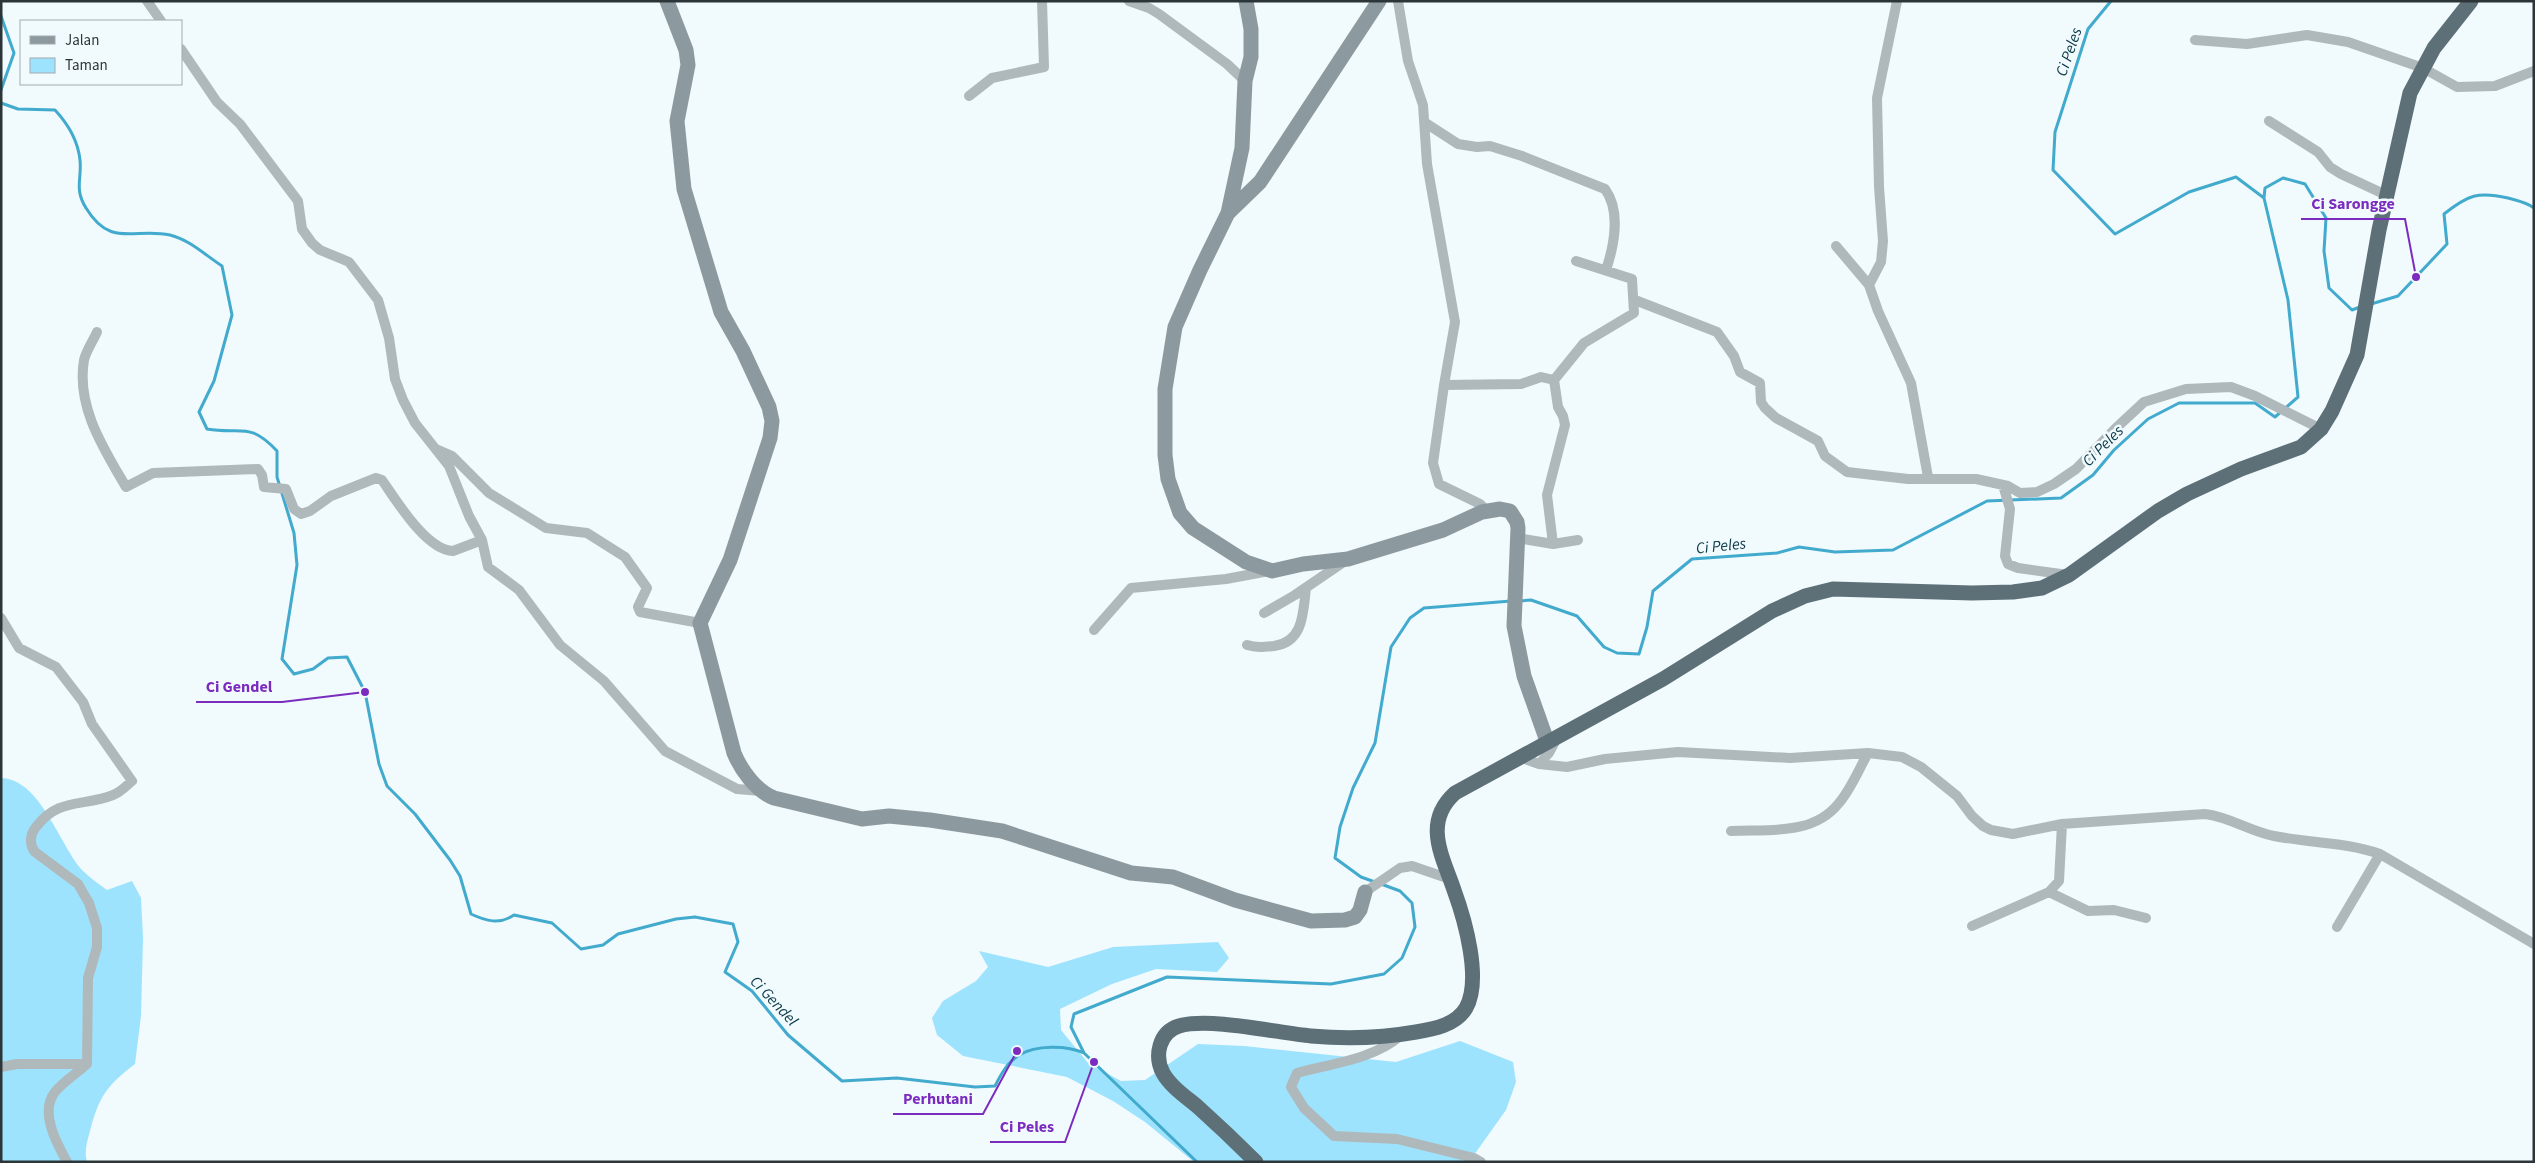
<svg xmlns="http://www.w3.org/2000/svg" width="2535" height="1163" viewBox="0 0 2535 1163" font-family="'Source Sans 3',sans-serif">
	<style>
		.green { fill: #9de3fd }
		.lines { fill: none; stroke-linecap: round; stroke-linejoin: round }
		.stream { stroke: #41aacd; stroke-width: 3 }
		.street { stroke: #afb9bc; stroke-width: 10 }
		.secondary { stroke: #8c9a9f; stroke-width: 15 }
		.highway { stroke: #5d7078; stroke-width: 15 }
		.labels { text-anchor: middle; dominant-baseline: central; stroke-width: 5; stroke-linejoin: round; paint-order: stroke }
		.water-label { font-size: 16px; font-style: italic; fill: #0b3a49; stroke: #f1fafd }
		.leader { fill: none; stroke: #7b2cbf; stroke-width: 2 }
		.callout-dot { fill: #7b2cbf; stroke: #f1fafd; stroke-width: 2 }
		.callout-label { font-size: 16px; text-anchor: middle; font-weight: bold; fill: #7b2cbf; stroke: #f1fafd; stroke-width: 5; stroke-linejoin: round; paint-order: stroke }
	</style>
	<rect width="100%" height="100%" fill="#f1fafd"/>
	<path class="green" d="M1,778C41,779 60,847 83,871C90,878 99,884 107,890L132,881L141,898L143,938L141,1016L135,1064C106,1086 99,1097 90,1131C87,1142 84,1151 87,1162H1Z
		M1218,942L1229,958L1217,972L1156,969L1112,984L1060,1009L1061,1030L1088,1063L1121,1081L1145,1080L1198,1044L1244,1046L1396,1062L1460,1041L1513,1062L1516,1082L1506,1110L1469,1162H1194L1145,1122L1113,1101L1067,1077L963,1056L937,1035L932,1018L943,1001L976,981L988,967L979,951L1048,967L1113,947Z"/>
	<g class="lines">
		<path class="stream" d="M1,16L14,53L1,90
			M1,103L18,109L55,110C68,124 78,141 80,160C82,179 74,189 86,208C111,249 134,227 170,235C190,240 205,255 222,266L232,315L214,381L199,412L207,429C242,435 249,421 277,451V477L294,533L297,565L282,659L294,674L313,669L328,658L347,657L365,692L379,764L387,786L415,814L450,860L460,876L471,914C486,921 499,925 514,915L552,923L581,949L603,945L618,934L676,919L695,917L733,924L738,942L725,972L752,991L788,1035L842,1081L897,1078L975,1087L995,1086C1001,1074 1007,1063 1019,1055C1036,1045 1066,1045 1084,1053
			M2264,198L2265,188L2283,178L2305,184L2326,218L2324,251L2329,288L2352,310L2360,307
			M2371,304L2398,296L2447,244L2444,214C2468,195 2478,191 2508,198C2518,201 2526,202 2534,208
			M1519,601L1531,600L1577,616L1604,647L1617,653L1639,654L1647,627L1653,591L1692,559L1777,553L1799,547L1835,552L1893,550L1987,501L2061,498L2093,475L2114,450L2148,419L2179,403H2255L2275,417L2298,397L2288,300L2264,198L2236,177L2189,192L2115,234L2053,170L2055,132L2088,29L2111,1
			M1375,882L1361,877L1335,858L1340,827L1353,788L1375,743L1391,647L1410,618L1424,608L1511,601
			M1197,1162L1084,1053L1071,1027L1074,1014L1167,977L1331,984L1384,974L1402,958L1415,927L1412,903L1400,891L1381,884"/>
		<path class="street" d="M147,1L161,21
			M1129,1L1149,8L1159,14L1227,64L1245,81
			M1398,1L1408,61L1423,105L1427,164L1455,322L1444,385L1433,463L1439,484L1480,504L1487,511
			M2195,40L2247,44L2307,35L2348,42L2423,68L2457,87L2495,86L2534,71
			M181,49L217,102L240,124L298,201L302,229L312,243L320,250L349,262L378,300L389,338L395,379L403,400L415,423L449,466L469,516L482,540L488,567L519,590L560,645L604,681L665,751L737,789L761,791
			M969,96L992,78L1044,67L1042,1
			M2269,121L2318,152L2330,167L2341,174L2386,195
			M1424,122L1458,144L1477,147L1490,146L1522,156L1605,189C1621,211 1614,246 1606,270
			M1836,246L1869,285L1878,311L1911,383L1928,477
			M1869,285L1881,262L1883,241L1879,187L1877,98L1897,1
			M1635,300L1717,332L1734,356L1740,372L1760,383L1761,402L1765,408L1776,418L1818,441L1825,456L1847,472L1908,479H1976L2008,486L2020,493L2037,492L2054,484L2076,469L2116,428L2144,402L2186,389L2231,387L2255,396L2321,429
			M97,332C93,341 86,351 84,360C76,407 104,449 126,487L153,473L258,469L262,475L264,487L286,489L294,509L301,514L310,511L331,496L376,478L382,480C396,500 426,550 453,551L482,540
			M1444,385L1521,384L1541,377L1554,380L1584,343L1634,313L1632,279L1576,261
			M436,449L452,456L489,493L546,528L587,533L625,557L647,588L638,607L640,612L700,623
			M2003,485L2010,509L2005,556L2008,564L2018,568L2068,575
			M1517,538L1553,544L1578,540
			M1553,544L1547,495L1565,425L1563,416L1558,407L1554,380
			M1264,613L1295,595L1345,561
			M1,618L19,648L56,667L83,702L92,724L132,781C126,786 121,792 113,795C83,807 59,797 36,827C30,834 29,845 35,852L78,884L89,903L97,928V947L88,978L87,1064C77,1073 63,1082 55,1092C39,1112 57,1144 67,1162
			M1094,630L1131,588L1226,579L1269,571
			M1247,645C1257,648 1264,647 1274,646C1304,642 1303,612 1306,588
			M1519,757L1539,764L1567,767L1605,759L1678,752L1790,758L1868,753L1902,757L1921,767L1957,796L1972,816L1983,826L1991,830L2013,834L2062,824L2205,814C2230,817 2249,831 2274,836C2309,843 2346,842 2380,854L2534,944
			M1539,764L1549,753L1558,736
			M1731,831C1768,829 1813,836 1839,803C1851,789 1859,769 1868,753
			M1365,892L1400,868L1412,866L1450,879
			M2049,892L2088,911L2114,910L2146,918
			M1972,926L2049,892L2059,881L2062,824
			M2337,927L2380,854
			M1400,1036C1374,1059 1330,1064 1297,1073L1291,1087L1304,1108L1334,1136L1397,1139L1474,1158L1481,1162
			M1,1067L17,1064H87"/>
		<path class="secondary" d="M667,1L686,50L688,65L677,121L684,189L721,312L743,351L769,407L772,421L770,438L730,560L700,623L734,753C741,770 756,791 774,798L862,819L889,816L930,820L1002,831L1131,873L1173,877L1235,900L1311,921L1345,920L1355,917L1360,910L1365,892
			M1379,1L1260,182L1228,213L1200,270L1175,327L1165,389V455L1168,479L1180,513L1193,528L1246,562L1272,571L1303,564L1348,559L1443,530L1482,512L1500,509L1510,511L1517,522L1518,528L1514,626L1524,676L1547,741
			M1228,213L1242,148L1245,81L1251,57V29L1246,1"/>
		<path class="highway" d="M1256,1162C1237,1143 1218,1125 1198,1107C1186,1097 1171,1087 1163,1073C1154,1056 1159,1032 1179,1026C1210,1017 1278,1033 1311,1036C1346,1039 1382,1038 1416,1032C1434,1029 1456,1025 1466,1008C1482,980 1465,920 1454,890C1443,857 1422,823 1455,793L1663,679L1772,611L1805,596L1833,589L1972,593L2013,592L2042,588L2069,575L2158,511L2187,494L2241,469L2301,447L2321,429L2332,411L2357,355L2379,230L2410,93L2434,48L2471,1"/>
	</g>
	<g class="labels">
		<g class="water-label">
			<text transform="translate(2069 52) rotate(-71)">Ci Peles</text>
			<text transform="translate(2103 446) rotate(-45)">Ci Peles</text>
			<text transform="translate(1721 546) rotate(-6)">Ci Peles</text>
			<text transform="translate(774 1001) rotate(47)">Ci Gendel</text>
		</g>
	</g>
	<path class="leader" d="M2416 277L2405 219H2301M365 692L282 702H196M1017 1051L983 1114H893M1094 1062L1065 1142H990"/>
	<g class="callout-dot">
		<circle cx="2416" cy="277" r="5"/>
		<circle cx="365" cy="692" r="5"/>
		<circle cx="1017" cy="1051" r="5"/>
		<circle cx="1094" cy="1062" r="5"/>
	</g>
	<g class="callout-label">
		<text x="2353" y="209">Ci Sarongge</text>
		<text x="239" y="692">Ci Gendel</text>
		<text x="938" y="1104">Perhutani</text>
		<text x="1027" y="1132">Ci Peles</text>
	</g>
	<rect width="2535" height="1163" fill="none" stroke="#2c3538" stroke-width="5"/>
	<rect x="20" y="20" width="162" height="65" fill="#f1fafd" stroke="#a2abae"/>
	<rect x="30" y="36" width="25" height="8" fill="#8c9a9f" stroke="#a2abae"/>
	<text x="65" y="45" font-size="15" fill="#2c3538">Jalan</text>
	<rect x="30" y="58" width="25" height="15" fill="#9de3fd" stroke="#a2abae"/>
	<text x="65" y="70" font-size="15" fill="#2c3538">Taman</text>
</svg>
